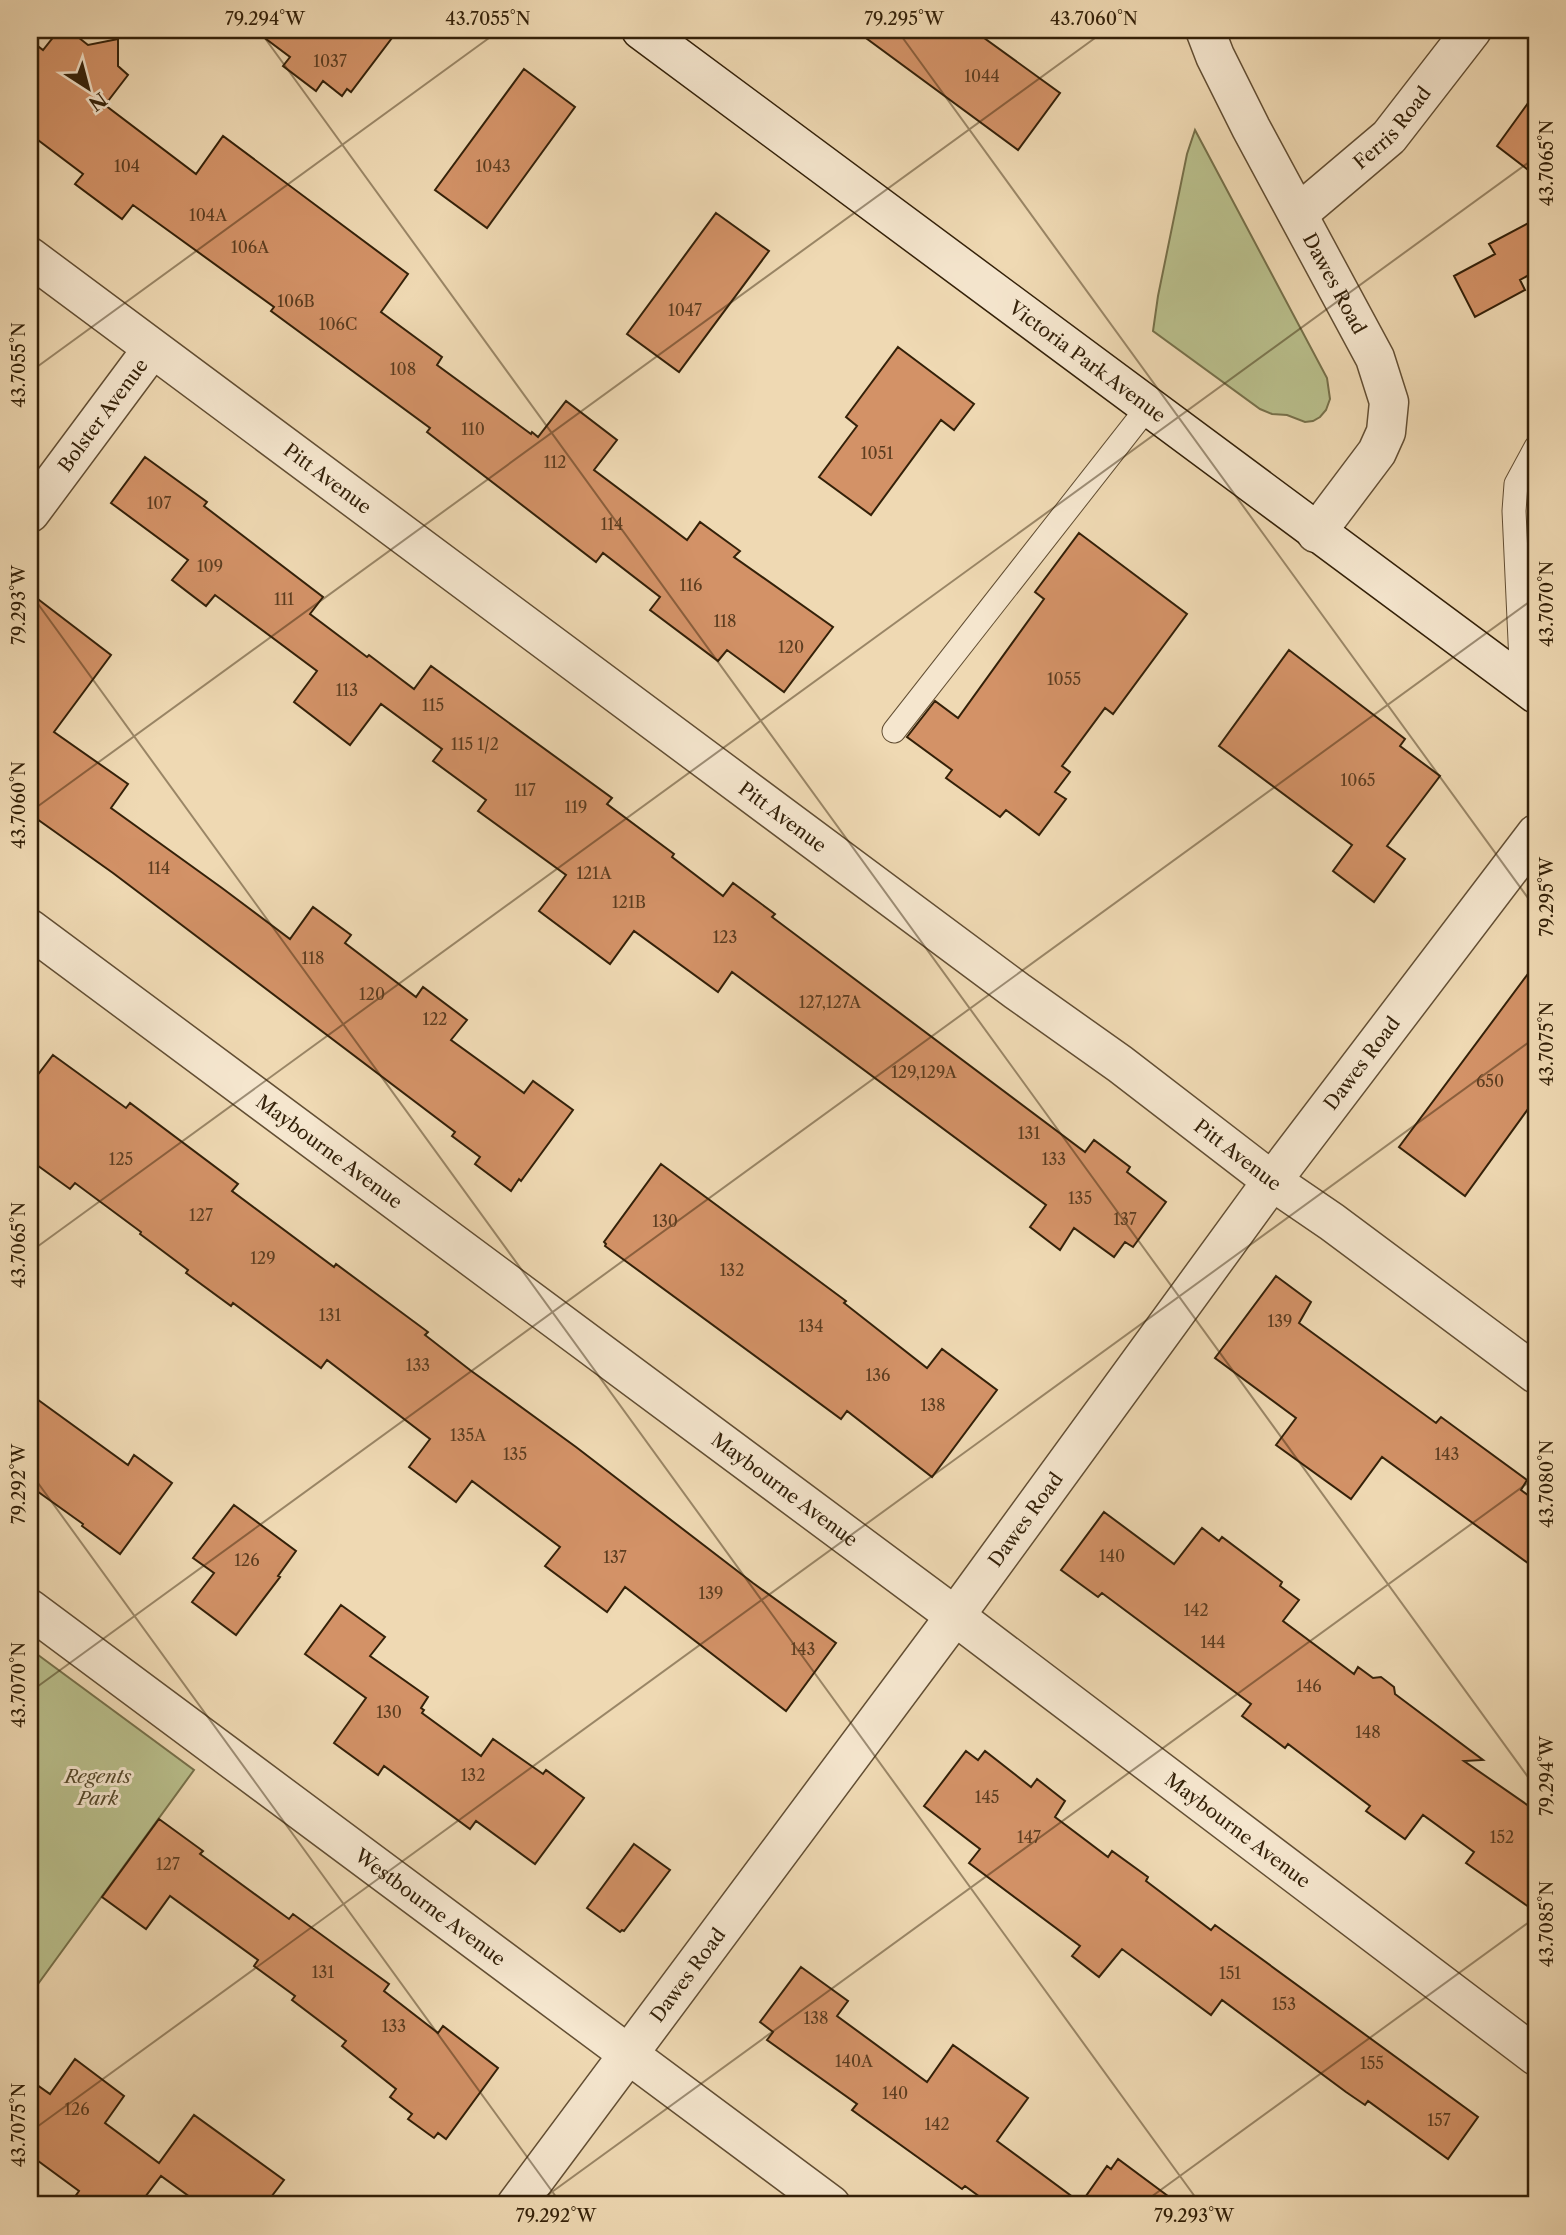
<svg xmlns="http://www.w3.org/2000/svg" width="1566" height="2235" viewBox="0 0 1566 2235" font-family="'Libre Caslon Text',serif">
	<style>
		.green { fill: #b9bf8c; stroke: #76704a; stroke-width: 2 }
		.building { fill: #d39267; stroke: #342109; stroke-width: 2 }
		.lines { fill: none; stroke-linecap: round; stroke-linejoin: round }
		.service-casing { stroke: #634f34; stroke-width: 25 }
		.minor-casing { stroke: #634f34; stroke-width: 41 }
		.tertiary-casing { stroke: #634f34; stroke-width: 41 }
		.secondary-casing { stroke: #342109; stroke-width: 41 }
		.service { stroke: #f5e6ce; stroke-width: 23 }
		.minor { stroke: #f5e6ce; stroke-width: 38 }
		.tertiary { stroke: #f5e6ce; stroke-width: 38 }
		.secondary { stroke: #f5e6ce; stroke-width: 38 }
		.ticks { fill: none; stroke: #342109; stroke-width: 2; stroke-opacity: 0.45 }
		.labels { text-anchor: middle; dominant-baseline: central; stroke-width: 6; stroke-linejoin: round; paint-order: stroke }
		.number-label { font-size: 16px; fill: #5c3d20 }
		.street-label { font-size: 19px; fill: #342109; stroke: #f5e6ce }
		.park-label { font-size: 19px; font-style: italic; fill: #55482a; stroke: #f5e6ce }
		.neatline { fill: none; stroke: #342109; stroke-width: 2.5 }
		.ticks-label { font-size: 18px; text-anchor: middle; fill: #342109 }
	</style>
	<rect width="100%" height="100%" fill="#efd9b3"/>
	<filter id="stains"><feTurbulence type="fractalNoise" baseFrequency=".00286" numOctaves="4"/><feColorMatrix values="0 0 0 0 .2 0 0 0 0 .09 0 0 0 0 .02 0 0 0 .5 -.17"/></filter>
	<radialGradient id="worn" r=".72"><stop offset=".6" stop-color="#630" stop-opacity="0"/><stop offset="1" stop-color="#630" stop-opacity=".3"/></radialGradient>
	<path class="green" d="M1195,130L1327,378L1330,399L1326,410L1320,417L1313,421L1305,422L1287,415L1272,414L1260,409L1153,331L1158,296L1187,154Z
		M30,1649L194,1770L30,1995Z"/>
	<path class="building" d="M59,30H69L88,45L118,39V66L128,75L105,105L196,174L223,136L408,274L381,312L442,357L437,365L531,434L532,432L538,437L566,401L617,440L594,470L687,540L700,522L740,551L734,557L833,627L784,692L727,650L718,661L650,610L660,597L603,553L596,562L427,432L430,428L271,311L274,307L133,205L122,219L75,184L83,174L30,134V40L43,50Z
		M254,30H398L351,92L347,89L342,96L323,81L316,91L283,66L290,57Z
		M855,30H973L1060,93L1018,150Z
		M524,69L575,107L487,228L435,190Z
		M1536,92V176L1497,146Z
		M716,213L769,251L679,372L627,334Z
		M1536,219V271L1520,280L1525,290L1475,317L1454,276L1495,254L1489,244Z
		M898,347L974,404L954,430L941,420L871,515L819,477L857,426L846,417Z
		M145,457L207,502L204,506L323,597L310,614L367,657L369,655L414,689L431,666L612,798L607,804L674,854L672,857L723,896L733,883L775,914L772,917L1085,1152L1094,1140L1130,1167L1127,1172L1166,1202L1133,1247L1125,1242L1114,1257L1074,1228L1060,1250L1030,1227L1046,1205L732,972L718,992L634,931L610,964L539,911L566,875L478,811L486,800L433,761L442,749L381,704L350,745L294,702L317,671L215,595L206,606L172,580L188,560L111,503Z
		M1079,533L1187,614L1113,714L1105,708L1062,766L1070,772L1055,792L1066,799L1039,835L1006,810L1000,817L946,778L952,770L907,737L935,701L958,718L1044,599L1035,592Z
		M30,593L111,655L54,732L128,784L111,808L222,888L290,939L313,907L351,935L345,943L416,997L423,987L467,1020L451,1040L524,1093L533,1081L573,1110L521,1181L519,1179L511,1191L475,1164L480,1157L452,1136L455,1132L113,873L30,814Z
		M1289,650L1405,739L1400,746L1440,776L1387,846L1405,859L1374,902L1333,871L1352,845L1219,746Z
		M1536,963V1098L1465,1196L1399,1147Z
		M53,1055L126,1108L130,1103L238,1184L232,1191L334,1267L336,1264L428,1332L425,1335L470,1370L576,1447L753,1583L836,1643L786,1711L625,1587L607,1612L545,1566L560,1547L472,1481L456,1502L409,1467L430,1439L327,1360L321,1368L233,1303L231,1306L186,1273L188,1270L140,1234L141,1232L75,1183L70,1189L30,1160V1085Z
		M661,1164L846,1301L844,1303L927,1368L942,1349L997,1390L932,1477L847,1411L841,1419L605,1246L606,1244L604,1242Z
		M1276,1276L1311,1302L1299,1323L1436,1423L1441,1417L1527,1480L1521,1490L1536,1501V1569L1382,1457L1351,1499L1276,1445L1296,1418L1215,1358Z
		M30,1394L128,1465L134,1455L172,1483L120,1554L82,1526L83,1524L30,1486Z
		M234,1505L296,1551L278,1576L280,1577L236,1635L192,1602L214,1573L193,1558Z
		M1104,1512L1174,1564L1202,1528L1219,1541L1222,1537L1282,1582L1280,1586L1299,1600L1283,1621L1354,1674L1358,1667L1373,1678L1381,1677L1394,1687L1395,1694L1483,1760L1464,1761L1536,1811V1912L1466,1863L1474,1852L1423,1815L1405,1839L1366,1811L1370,1806L1288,1744L1285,1748L1242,1716L1251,1704L1102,1593L1098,1597L1061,1570Z
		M341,1605L385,1637L370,1656L428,1697L421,1708L424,1710L422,1713L481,1756L493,1739L543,1774L546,1770L584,1798L535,1864L476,1821L470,1829L384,1766L378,1775L334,1743L366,1698L305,1654Z
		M966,1751L978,1760L985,1751L1031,1787L1037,1779L1065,1801L1055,1817L1108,1857L1112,1851L1148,1877L1146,1881L1211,1930L1215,1925L1478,2117L1448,2159L1368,2101L1365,2105L1346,2092L1222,2000L1211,2015L1122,1949L1099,1977L1072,1956L1080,1946L969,1863L980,1849L924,1806Z
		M159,1819L203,1851L200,1854L289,1919L293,1914L389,1984L384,1991L438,2033L443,2026L498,2068L446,2139L438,2133L434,2138L408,2119L412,2114L390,2097L396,2089L342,2046L346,2041L292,2000L295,1996L254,1966L258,1960L170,1896L146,1929L102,1897Z
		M634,1844L670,1870L624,1931L622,1930L620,1932L587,1908Z
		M801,1967L848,2001L837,2016L927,2082L953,2045L1028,2098L997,2141L1081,2203L1107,2166L1111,2169L1118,2159L1180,2205H991L965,2186L962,2189L852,2110L857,2104L767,2040L773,2032L760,2022Z
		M75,2059L124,2096L105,2123L159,2163L194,2115L284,2180L265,2205H201L161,2176L139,2205H69L79,2191L30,2155V2080L50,2094Z"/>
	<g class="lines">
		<g class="service-casing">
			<path id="service" d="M1522,684L1514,511L1516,484L1536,447
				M894,731L1148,407"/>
		</g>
		<g class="minor-casing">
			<g id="minor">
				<path id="s1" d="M1298,214L1389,137L1472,30"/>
				<path id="s2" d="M30,257L1017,991L1120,1064L1272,1181L1332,1222L1536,1374"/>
				<path id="s3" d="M30,513L152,349"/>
				<path id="s4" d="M30,929L955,1616L1536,2056"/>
				<path id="s5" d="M30,1609L831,2205"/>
				<path id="s6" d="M516,2205L955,1616L1272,1181L1536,834"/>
			</g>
		</g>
		<g class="tertiary-casing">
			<g id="tertiary">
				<path id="s7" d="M1205,30L1215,56L1251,128L1375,358L1389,402L1386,432L1377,452L1316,533"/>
			</g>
		</g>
		<g class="secondary-casing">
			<g id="secondary">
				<path id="s8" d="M641,30L1536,694"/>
			</g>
		</g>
		<use href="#service" class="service"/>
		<use href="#minor" class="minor"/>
		<use href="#tertiary" class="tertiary"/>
		<use href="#secondary" class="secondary"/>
	</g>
	<path class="ticks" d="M259,30L1536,1788M897,30L1536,909M1536,30V31M30,372L500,30M30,593L1201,2205M30,812L1106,30M30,1252L1536,157M30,1472L562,2205M30,1692L1536,597M30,2132L1536,1037M534,2205L1536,1477M1140,2205L1536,1917"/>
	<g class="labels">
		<g class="number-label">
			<text x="330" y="61">1037</text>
			<text x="982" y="76">1044</text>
			<text x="127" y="166">104</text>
			<text x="493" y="166">1043</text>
			<text x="208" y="215">104A</text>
			<text x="250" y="247">106A</text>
			<text x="296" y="301">106B</text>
			<text x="685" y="310">1047</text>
			<text x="338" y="324">106C</text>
			<text x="403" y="369">108</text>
			<text x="473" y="429">110</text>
			<text x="877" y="453">1051</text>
			<text x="555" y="462">112</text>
			<text x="159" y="503">107</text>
			<text x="612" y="524">114</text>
			<text x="210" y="566">109</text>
			<text x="691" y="585">116</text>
			<text x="284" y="599">111</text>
			<text x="725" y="621">118</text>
			<text x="791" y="647">120</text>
			<text x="1064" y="679">1055</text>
			<text x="347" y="690">113</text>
			<text x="433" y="705">115</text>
			<text x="475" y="744">115 1/2</text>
			<text x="1358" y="780">1065</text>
			<text x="525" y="790">117</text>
			<text x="576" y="807">119</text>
			<text x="159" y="868">114</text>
			<text x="594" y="873">121A</text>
			<text x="629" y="902">121B</text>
			<text x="725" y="937">123</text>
			<text x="313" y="958">118</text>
			<text x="372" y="994">120</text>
			<text x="830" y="1002">127,127A</text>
			<text x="435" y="1019">122</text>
			<text x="924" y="1072">129,129A</text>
			<text x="1490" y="1081">650</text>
			<text x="1029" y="1133">131</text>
			<text x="121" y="1159">125</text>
			<text x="1054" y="1159">133</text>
			<text x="1080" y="1198">135</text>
			<text x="201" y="1215">127</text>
			<text x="1125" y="1219">137</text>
			<text x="665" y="1221">130</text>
			<text x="263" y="1258">129</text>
			<text x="732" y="1270">132</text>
			<text x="330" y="1315">131</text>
			<text x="1280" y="1321">139</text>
			<text x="811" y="1326">134</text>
			<text x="418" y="1365">133</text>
			<text x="878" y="1375">136</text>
			<text x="933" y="1405">138</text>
			<text x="468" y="1435">135A</text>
			<text x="515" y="1454">135</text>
			<text x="1447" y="1454">143</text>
			<text x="1112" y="1556">140</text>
			<text x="615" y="1557">137</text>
			<text x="247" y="1560">126</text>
			<text x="711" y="1593">139</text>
			<text x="1196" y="1610">142</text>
			<text x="1213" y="1642">144</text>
			<text x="803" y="1649">143</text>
			<text x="1309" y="1686">146</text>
			<text x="389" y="1712">130</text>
			<text x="1368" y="1732">148</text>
			<text x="473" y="1775">132</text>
			<text x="987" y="1797">145</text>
			<text x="1029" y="1837">147</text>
			<text x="1502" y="1837">152</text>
			<text x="168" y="1864">127</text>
			<text x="323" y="1972">131</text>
			<text x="1230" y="1973">151</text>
			<text x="1284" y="2004">153</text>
			<text x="816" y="2018">138</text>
			<text x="394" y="2026">133</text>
			<text x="854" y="2061">140A</text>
			<text x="1372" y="2063">155</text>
			<text x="895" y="2093">140</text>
			<text x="77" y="2109">126</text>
			<text x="1439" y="2120">157</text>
			<text x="937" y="2124">142</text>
		</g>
		<g class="street-label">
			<text stroke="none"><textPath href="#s1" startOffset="128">Ferris Road</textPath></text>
			<text stroke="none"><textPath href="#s7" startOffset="285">Dawes Road</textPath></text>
			<text stroke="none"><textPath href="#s8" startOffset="556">Victoria Park Avenue</textPath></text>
			<text stroke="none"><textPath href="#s3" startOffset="122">Bolster Avenue</textPath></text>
			<text stroke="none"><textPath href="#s2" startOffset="371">Pitt Avenue</textPath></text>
			<text stroke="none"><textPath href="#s2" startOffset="938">Pitt Avenue</textPath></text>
			<text stroke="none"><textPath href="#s6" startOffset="1421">Dawes Road</textPath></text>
			<text stroke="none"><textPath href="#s4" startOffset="373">Maybourne Avenue</textPath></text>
			<text stroke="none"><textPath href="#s2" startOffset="1505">Pitt Avenue</textPath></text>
			<text stroke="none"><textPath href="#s4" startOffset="940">Maybourne Avenue</textPath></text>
			<text stroke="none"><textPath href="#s6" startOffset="854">Dawes Road</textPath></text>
			<text stroke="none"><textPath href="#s4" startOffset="1507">Maybourne Avenue</textPath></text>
			<text stroke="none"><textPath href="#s5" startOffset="499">Westbourne Avenue</textPath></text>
			<text stroke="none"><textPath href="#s6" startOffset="287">Dawes Road</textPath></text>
		</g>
		<g class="park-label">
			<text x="98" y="1776">Regents<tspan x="98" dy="22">Park</tspan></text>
		</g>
	</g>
	<rect width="1566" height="2235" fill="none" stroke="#efd9b3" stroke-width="77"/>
	<g transform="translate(88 88) rotate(144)" stroke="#f5e6ce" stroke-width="5" paint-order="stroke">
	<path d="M0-5L12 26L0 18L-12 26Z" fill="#342109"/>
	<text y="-10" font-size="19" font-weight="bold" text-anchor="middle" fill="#342109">N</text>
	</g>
	<rect x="38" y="38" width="1490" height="2158" class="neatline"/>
	<g class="ticks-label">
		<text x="265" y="25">79.294°W</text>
		<text x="488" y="25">43.7055°N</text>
		<text x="904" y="25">79.295°W</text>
		<text x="1094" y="25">43.7060°N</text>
		<text transform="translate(1547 163) rotate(-90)" y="6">43.7065°N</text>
		<text transform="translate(19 365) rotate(-90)" y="6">43.7055°N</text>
		<text transform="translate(1547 604) rotate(-90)" y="6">43.7070°N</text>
		<text transform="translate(19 605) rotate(-90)" y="6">79.293°W</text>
		<text transform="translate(19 805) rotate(-90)" y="6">43.7060°N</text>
		<text transform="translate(1547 897) rotate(-90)" y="6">79.295°W</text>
		<text transform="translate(1547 1044) rotate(-90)" y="6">43.7075°N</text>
		<text transform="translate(19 1245) rotate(-90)" y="6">43.7065°N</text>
		<text transform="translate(1547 1484) rotate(-90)" y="6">43.7080°N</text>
		<text transform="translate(19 1484) rotate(-90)" y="6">79.292°W</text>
		<text transform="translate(19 1685) rotate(-90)" y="6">43.7070°N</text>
		<text transform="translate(1547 1776) rotate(-90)" y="6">79.294°W</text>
		<text transform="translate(1547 1924) rotate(-90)" y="6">43.7085°N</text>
		<text transform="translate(19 2125) rotate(-90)" y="6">43.7075°N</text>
		<text x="556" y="2222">79.292°W</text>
		<text x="1194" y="2222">79.293°W</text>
	</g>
	<rect width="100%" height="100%" filter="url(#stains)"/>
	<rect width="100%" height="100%" fill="url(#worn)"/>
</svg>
